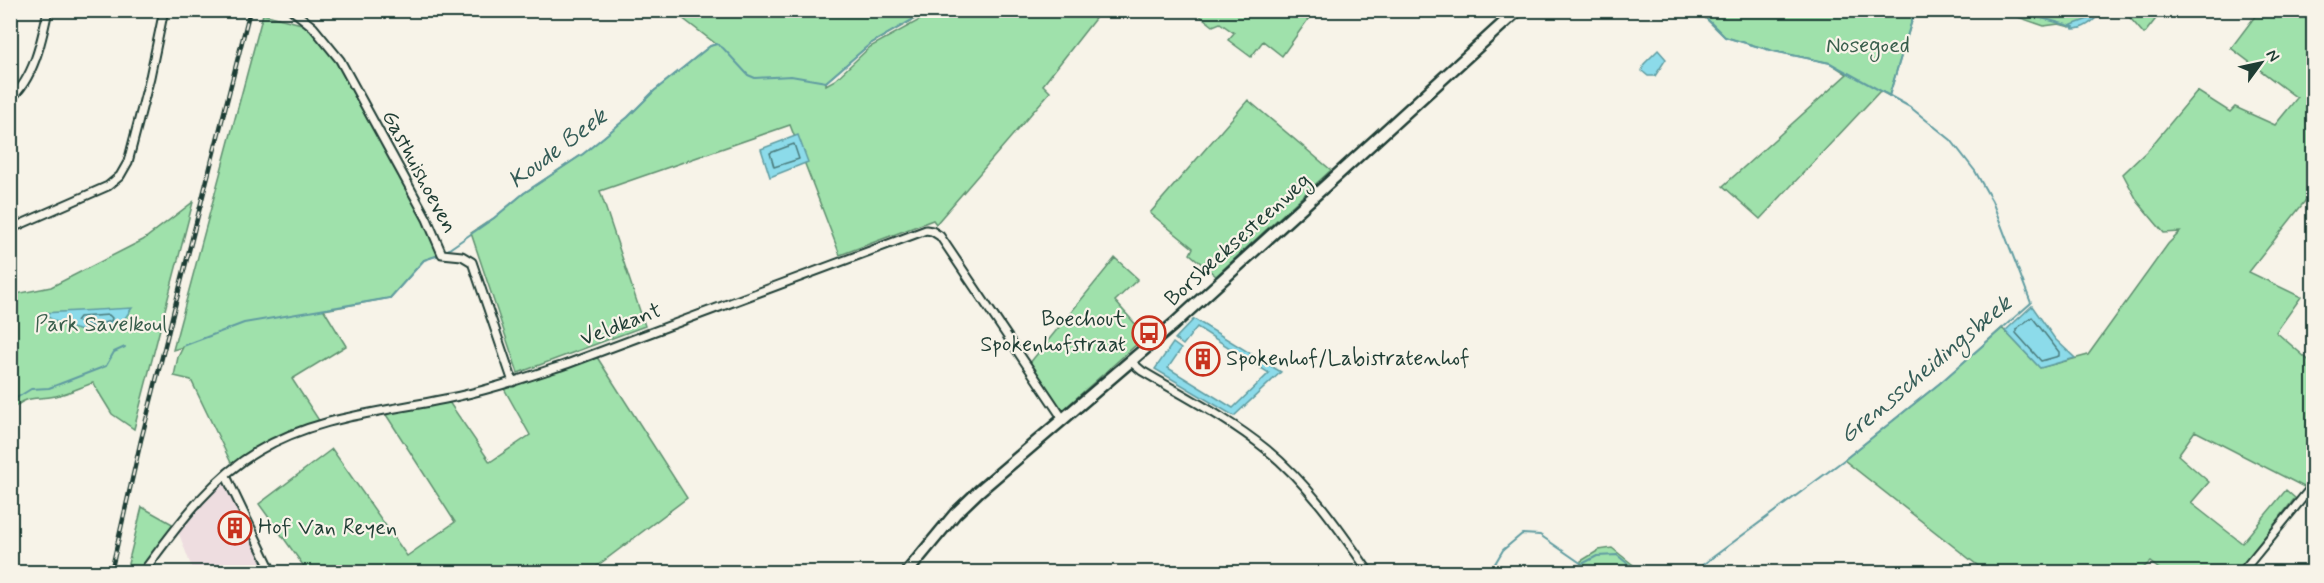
<svg xmlns="http://www.w3.org/2000/svg" width="2324" height="583" viewBox="0 0 2324 583" font-family="Mynerve,sans-serif">
	<style>
		.built { fill: #eedde0 }
		.green { fill: #9fe1ab; stroke: #5f8f70; stroke-width: 1.5 }
		.water { fill: #8cdbea; stroke: #609ca1; stroke-width: 1.5 }
		.lines { fill: none; stroke-linecap: round; stroke-linejoin: round }
		.shore { stroke: #4b7c7d; stroke-width: 1.5 }
		.stream { stroke: #609ca1; stroke-width: 2 }
		.street-casing { stroke: #1f3d34; stroke-width: 11 }
		.secondary-casing { stroke: #1f3d34; stroke-width: 15 }
		.street { stroke: #f7f3e8; stroke-width: 7 }
		.secondary { stroke: #f7f3e8; stroke-width: 10 }
		.tram { stroke: #1f3d34; stroke-width: 1.5 }
		.rail-casing { stroke: #1f3d34; stroke-width: 4.5 }
		.rail { stroke: #f7f3e8; stroke-width: 2; stroke-dasharray: 7; stroke-linecap: butt }
		.labels { text-anchor: middle; dominant-baseline: central; stroke-width: 4.5; stroke-linejoin: round; paint-order: stroke }
		.park-label { font-size: 22px; fill: #395e4c; stroke: #f7f3e8 }
		.street-label { font-size: 22px; fill: #1f3d34; stroke: #f7f3e8 }
		.poi-label { font-size: 22px; fill: #1f3d34; stroke: #f7f3e8; text-anchor: start }
		.water-label { font-size: 24px; font-style: italic; fill: #355d58; stroke: #f7f3e8 }
	</style>
	<rect width="100%" height="100%" fill="#f7f3e8"/>
	<filter id="ink" filterUnits="userSpaceOnUse"><feTurbulence type="fractalNoise" baseFrequency=".0167" numOctaves="2"/><feDisplacementMap in="SourceGraphic" scale="12" xChannelSelector="R" yChannelSelector="G"/><feConvolveMatrix kernelMatrix="1 2 1 2 8 2 1 2 1" color-interpolation-filters="sRGB"/></filter>
	<g filter="url(#ink)">
		<path class="built" d="M226,476L272,572H195L190,563L176,526Z"/>
		<path class="green" d="M673,11H929L870,44L826,82V85L835,80L870,47L936,11H1101L1043,85L1050,92L936,224L933,220L840,255L790,125L600,191L645,326L518,373L471,233L494,218L524,193L583,154L628,117L654,91L710,46L716,44Z
			M1194,11H1314L1282,56L1263,41L1251,57L1228,40L1234,33L1220,23L1213,26Z
			M1698,11H1915L1889,96L1880,91L1760,219L1723,186L1847,74L1830,63L1773,51L1725,37Z
			M2001,11H2100L2093,19L2070,27L2059,24L2044,26Z
			M2124,11H2162L2144,34Z
			M2259,11H2313V191L2249,272L2301,297L2276,332L2313,364V480L2306,488L2195,431L2178,455L2209,482L2191,503L2242,543L2286,490L2295,498L2237,572H2163L2150,562L2139,572H1986L1844,460L1940,383L2002,328L2040,368L2088,355L2168,244L2180,232L2164,233L2138,202L2123,174L2148,150L2197,91L2230,112L2235,107L2275,125L2297,98L2231,48Z
			M263,14L313,27L340,61L442,254L424,260L390,298L324,310L346,346L292,379L322,425L275,441L234,469L191,380L174,376L178,357L183,347L173,350Z
			M1248,100L1331,170L1216,276L1190,254L1193,248L1150,213Z
			M193,202L134,429L112,414L93,383C81,387 69,393 56,396C35,401 30,393 11,410V295L51,287L143,240Z
			M1115,258L1138,279L1115,301L1146,336L1064,409L1058,408L1029,364Z
			M595,354L687,498L589,572H308L259,504L332,449L407,556L455,522L383,410L447,399L490,462L530,435L502,385Z
			M142,507L176,526L143,572H126Z
			M1612,548L1642,572H1581V561L1599,550Z"/>
		<path class="water" d="M2096,11H2102C2095,20 2086,29 2073,29L2072,25L2088,19Z
			M1658,50L1666,59L1655,76H1648L1642,71L1644,64Z
			M798,135L808,162L770,177L761,149Z
			M2032,306L2055,339L2075,358L2040,368L2005,331Z
			M132,308C128,313 123,323 118,326C94,338 62,329 43,313Z
			M1194,319L1281,372L1234,416L1155,369L1173,343L1181,349L1168,368L1233,408L1269,373L1197,327L1183,345L1175,339Z"/>
		<g class="lines">
			<path class="shore" d="M794,144L799,159L774,167L770,153Z
				M109,315L112,318L111,321L91,326L76,321L79,317Z
				M2032,317L2059,352V356L2041,361L2016,333V329Z"/>
			<path class="stream" d="M2013,10L2074,27
				M1889,96L1915,10
				M183,346L244,323L390,298L424,260L442,254L494,218L524,193L583,154L628,117L654,91L710,46L717,44L723,48L748,75L755,78L791,76L826,82L870,44L929,10
				M10,402L31,389L49,388L106,366L114,352L125,347
				M1582,564L1597,556L1617,555L1638,572
				M1582,564L1584,572
				M1490,572L1503,550L1522,534L1540,535L1582,564
				M1693,572L1844,460L1940,383L2031,303L1992,201L1975,171L1951,140L1910,107L1830,63L1773,51L1725,37L1698,10"/>
			<g class="street-casing">
				<path id="street" d="M292,10L313,27L340,60L427,219L442,254L462,256L472,262L513,382
					M10,99C34,79 42,39 48,10
					M10,229L108,186L120,176L128,162L150,77L164,10
					M1130,361L1142,371C1184,396 1228,418 1266,449C1307,482 1340,530 1369,572
					M226,476L272,572
					M143,572C176,528 209,480 258,451C314,417 382,412 445,399C487,391 527,377 567,364L926,230L932,231L940,236L1063,419
					M2242,572L2314,484"/>
			</g>
			<g class="secondary-casing">
				<path id="secondary" d="M907,572L955,514L979,491L1174,324L1518,10"/>
			</g>
			<use href="#street" class="street"/>
			<use href="#secondary" class="secondary"/>
			<path class="tram" d="M10,562L24,572"/>
			<g class="rail-casing">
				<path id="rail" d="M111,572L141,440L250,10"/>
			</g>
			<use href="#rail" class="rail"/>
		</g>
	</g>
	<defs>
		<g id="bus-ring" transform="scale(1.725)"><circle r="9.5" fill="#f7f3e8" stroke="#c8321e" stroke-width="1.5"/><path d="M-5-6H5V4H4V6H2V4H-2V6H-4V4H-5ZM-3.5-4V0h7V-4ZM-3.5 1.2v1.5H-2V1.2ZM2 1.2v1.5H3.5V1.2Z" fill="#c8321e"/></g>
		<g id="building-ring" transform="scale(1.725)"><circle r="9.5" fill="#f7f3e8" stroke="#c8321e" stroke-width="1.5"/><path d="M-4-6H4V6H1V3H-1V6H-4ZM-2.5-4.3h1.7v1.8h-1.7ZM.8-4.3h1.7v1.8H.8ZM-2.5-1h1.7V.8h-1.7ZM.8-1h1.7V.8H.8Z" fill="#c8321e"/></g>
	</defs>
	<g fill-rule="evenodd">
		<use href="#bus-ring" x="1149" y="333"/>
		<use href="#building-ring" x="1203" y="359"/>
		<use href="#building-ring" x="235" y="528"/>
	</g>
	<g class="labels">
		<g class="park-label">
			<text x="1868" y="46">Nosegoed</text>
			<text x="101" y="325">Park Savelkoul</text>
		</g>
		<g class="street-label">
			<text transform="translate(419 172) rotate(62)">Gasthuishoeven</text>
			<text transform="translate(1238 240) rotate(-42)">Borsbeeksesteenweg</text>
			<text transform="translate(621 325) rotate(-21)">Veldkant</text>
		</g>
		<g class="poi-label">
			<text x="1126" y="320" text-anchor="end">Boechout<tspan x="1126" dy="25">Spokenhofstraat</tspan></text>
			<text x="1226" y="359">Spokenhof/Labistratenhof</text>
			<text x="258" y="528">Hof Van Reyen</text>
		</g>
		<g class="water-label">
			<text transform="translate(558 149) rotate(-37)">Koude Beek</text>
			<text transform="translate(1926 370) rotate(-40)">Grensscheidingsbeek</text>
		</g>
	</g>
	<rect width="2324" height="583" fill="none" stroke="#f7f3e8" stroke-width="36"/>
	<rect x="18" y="18" width="2288" height="547" fill="none" stroke="#1f3d34" stroke-width="2" filter="url(#ink)"/>
	<g transform="translate(2261 63) rotate(57)" stroke="#f7f3e8" stroke-width="4.5" paint-order="stroke">
	<path d="M0-4.5L10 22L0 15L-10 22Z" fill="#1f3d34"/>
	<text y="-9" font-size="16" font-weight="bold" text-anchor="middle" fill="#1f3d34">N</text>
	</g>
</svg>
